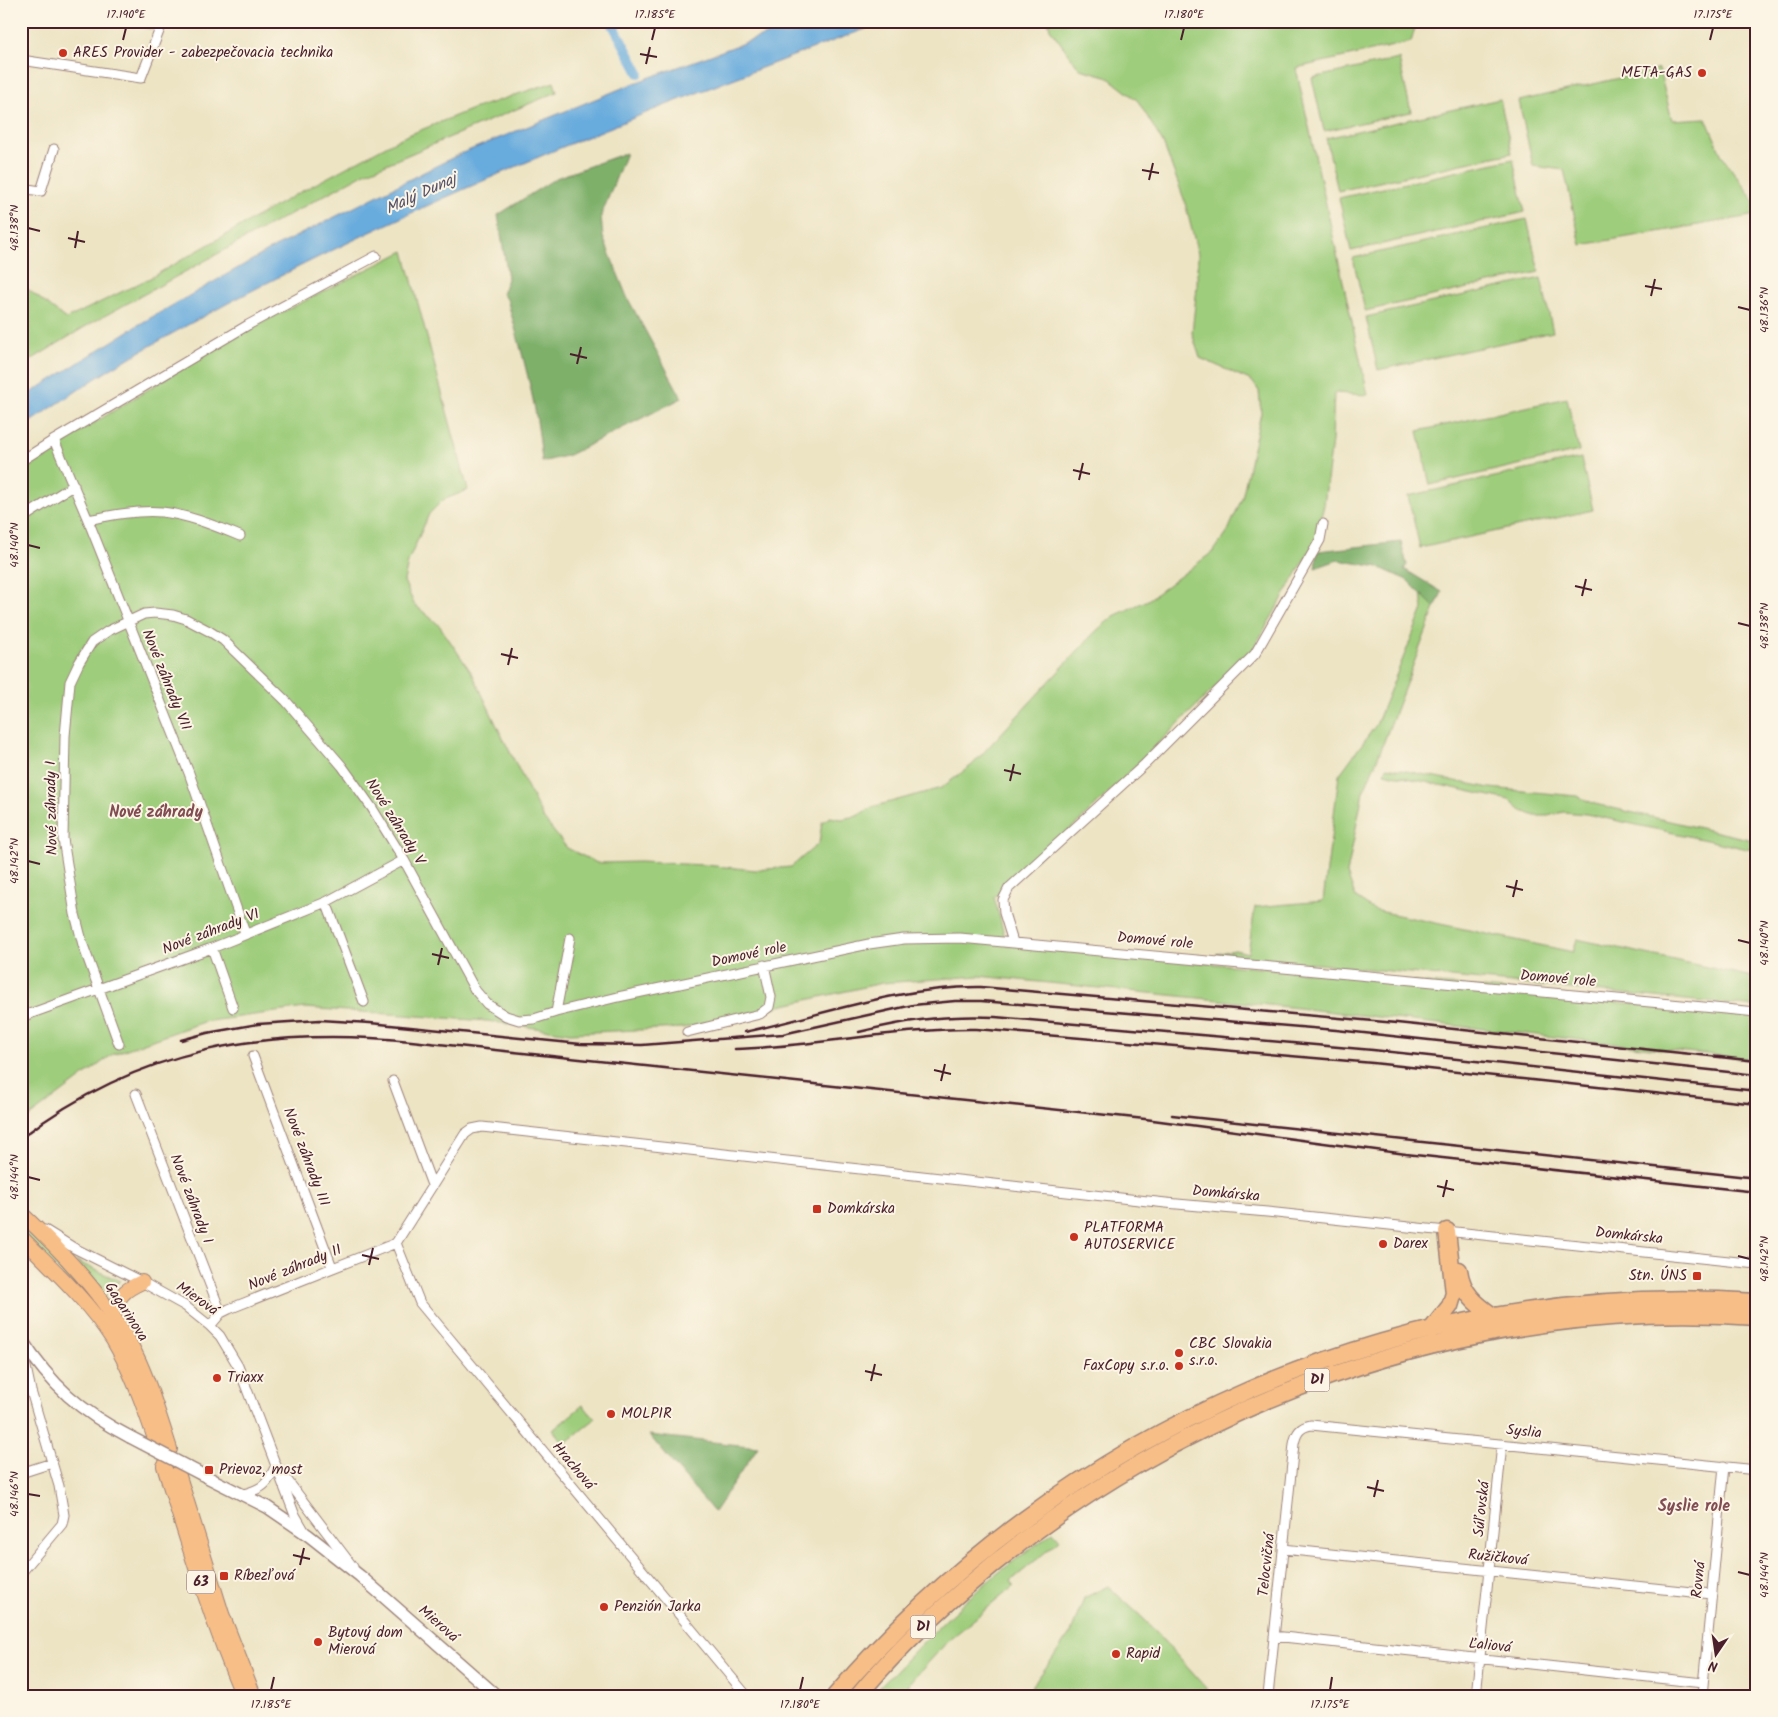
<svg xmlns="http://www.w3.org/2000/svg" width="1778" height="1717" viewBox="0 0 1778 1717" font-family="Kalam,sans-serif">
	<style>
		.green { fill: #9ecd7b; stroke: #747653 }
		.forest { fill: #7eb06b; stroke: #64684b }
		.water { fill: #68abdd; stroke: #596584 }
		.lines { fill: none; stroke-linecap: round; stroke-linejoin: round }
		.canal { stroke: #68abdd; stroke-width: 10 }
		.minor-casing { stroke: #9c8278; stroke-width: 11 }
		.tertiary-casing { stroke: #9c8278; stroke-width: 14 }
		.primary-casing { stroke: #9c8278; stroke-width: 16 }
		.motorway-casing { stroke: #9c8278; stroke-width: 19 }
		.minor { stroke: #fff; stroke-width: 9 }
		.tertiary { stroke: #fff; stroke-width: 11 }
		.primary { stroke: #f7be87; stroke-width: 14 }
		.motorway { stroke: #f7be87; stroke-width: 16 }
		.rail { stroke: #4a1f2b; stroke-width: 2.5 }
		.tertiary-bridge-casing { stroke: #9c8278; stroke-width: 14; stroke-linecap: butt }
		.tertiary-bridge { stroke: #fff; stroke-width: 11 }
		.ticks { fill: none; stroke: #4a1f2b; stroke-width: 2 }
		.poi-dot { fill: #c8321e; stroke: #fcf5e5; stroke-width: 2 }
		.labels { text-anchor: middle; dominant-baseline: central; stroke-width: 4; stroke-linejoin: round; paint-order: stroke }
		.shield { fill: #fcf5e5; stroke: #7f5f63; stroke-width: 1 }
		.shield-label { font-size: 14px; font-weight: bold; fill: #4a1f2b }
		.poi-label { font-size: 15px; fill: #4a1f2b; stroke: #fcf5e5; text-anchor: start }
		.street-label { font-size: 15px; fill: #4a1f2b; stroke: #fcf5e5 }
		.water-label { font-size: 16px; font-style: italic; fill: #545069; stroke: #fcf5e5 }
		.neighbourhood-label { font-size: 16px; font-weight: bold; fill: #814c52; stroke: #fcf5e5 }
		.neatline { fill: none; stroke: #4a1f2b; stroke-width: 2 }
		.ticks-label { font-size: 12px; text-anchor: middle; fill: #4a1f2b }
	</style>
	<rect width="100%" height="100%" fill="#fcf5e5"/>
	<filter id="ink" filterUnits="userSpaceOnUse"><feTurbulence type="fractalNoise" baseFrequency=".02" numOctaves="2"/><feDisplacementMap in="SourceGraphic" scale="10" xChannelSelector="R" yChannelSelector="G"/><feConvolveMatrix kernelMatrix="1 2 1 2 8 2 1 2 1" color-interpolation-filters="sRGB"/></filter>
	<filter id="wash" filterUnits="userSpaceOnUse"><feTurbulence type="fractalNoise" baseFrequency=".0096" numOctaves="4" result="noise"/><feDisplacementMap in="SourceGraphic" scale="20" xChannelSelector="R" yChannelSelector="G"/><feGaussianBlur stdDeviation="1.12" result="paint"/><feColorMatrix in="noise" values="0 0 0 0 0 0 0 0 0 0 0 0 0 0 0 0 0 1.4 0 .05"/><feComposite in="paint" operator="in"/></filter>
	<g filter="url(#wash)">
		<rect width="100%" height="100%" fill="#ede4c4"/>
		<path class="green" d="M108,21H156L153,29Z
			M1048,21H1417L1411,42L1296,68L1368,395L1334,393L1332,441L1324,505L1315,542L1252,651L1083,818L994,897L1007,945L1504,990L1757,1017V1060L1298,1008L979,976L882,983L683,1028L570,1033L487,1021L305,1008L203,1022L113,1054L21,1123V468L233,337L404,251L468,490L443,500L429,514L408,562L404,581L414,604L439,625L473,675L497,726L543,818L567,848L597,863L639,862L705,865L756,870L791,867L819,843L822,822L830,817L841,819L857,816L872,807L941,788L972,765L1095,632L1114,616L1148,600L1214,551L1228,531L1242,498L1261,413L1259,391L1252,381L1200,358L1192,333L1197,286L1198,254L1184,199L1163,143L1138,101L1106,76L1080,69L1050,29Z
			M1399,59L1411,112L1324,131L1312,78Z
			M1659,69L1672,120L1706,118L1722,156L1757,205V215L1581,245L1564,170L1533,166L1519,101Z
			M554,82L557,92L365,173L88,325L21,366V284L66,319L152,277L293,196L401,138L470,110Z
			M1500,99L1512,153L1338,191L1326,138Z
			M1513,159L1525,212L1351,251L1339,198Z
			M1527,219L1539,272L1365,311L1353,258Z
			M1541,278L1553,332L1378,370L1366,317Z
			M1567,398L1579,451L1430,485L1418,431Z
			M1581,458L1593,510L1420,548L1408,496Z
			M1421,593L1435,608L1375,765L1363,792L1347,874L1356,898L1374,910L1573,952L1577,939L1757,978V1007L1216,954L1235,950L1248,953L1255,907L1323,901L1339,775L1376,725L1423,609Z
			M1387,767L1490,788L1577,796L1595,804L1757,841V851L1586,814L1563,812L1548,816H1535L1520,810L1509,800L1384,773Z
			M21,1221C52,1251 83,1282 108,1318L106,1321L21,1231Z
			M76,1261L120,1281L113,1287L110,1299Z
			M583,1405L595,1419L564,1444L553,1430Z
			M1053,1532L1060,1540L1011,1581L1014,1586L948,1641L898,1696H872C912,1653 953,1610 998,1573C1016,1559 1035,1546 1053,1532Z
			M1108,1586L1145,1620L1213,1696H1025L1071,1633L1084,1598Z"/>
		<path class="forest" d="M626,153L601,216L603,237L627,297L682,398L569,455L542,462C538,406 522,353 507,299L502,294L508,278L498,215L556,178Z
			M1401,542L1407,565L1404,569L1442,592L1435,608L1407,580L1378,567L1338,560L1315,568L1318,551Z
			M649,1435L758,1447L714,1512Z"/>
		<path class="water" d="M804,21H887C632,115 379,215 143,350C101,373 61,402 21,428V399L138,325L275,247L460,154L637,82Z"/>
		<g class="lines">
			<path class="canal" d="M611,21L639,73"/>
		</g>
	</g>
	<g filter="url(#ink)">
		<g class="lines">
			<g class="minor-casing">
				<path id="minor" d="M21,60L141,78L163,21
					M21,188L41,191L54,149
					M54,440L88,520L189,773L245,933
					M21,461L54,440L248,325L376,256
					M21,519L74,485
					M88,520C112,515 138,510 162,512C189,515 215,526 240,536
					M326,902L364,1002
					M1013,942L1004,913L1003,900L1009,888L1145,764L1255,654L1320,540L1323,524
					M212,948L233,1008
					M556,1012L570,938
					M21,1017L212,948L326,902L404,860
					M687,1032L760,1014L769,1007L771,997L764,965
					M119,1044L83,945L75,914L63,839L65,736L70,682L79,663L92,642L108,631L144,614L155,613L173,615L186,619L209,631L223,640L286,701L342,766L372,808L404,860L475,990L487,1004L506,1016L519,1020L534,1019L556,1012L618,997L869,944L904,939L960,938L1757,1012
					M253,1056L332,1267
					M393,1081L432,1185
					M136,1094L221,1313
					M45,1230L74,1248L142,1282L185,1306L210,1326L220,1336L238,1366L294,1513L305,1532
					M396,1243L465,1134L472,1129L482,1127L1166,1203L1267,1212L1757,1264
					M396,1243L420,1303L747,1696
					M210,1326L221,1313L229,1309L396,1243
					M21,1343L31,1391L59,1486L64,1515L62,1524L21,1573
					M281,1472L353,1567
					M21,1473L52,1463
					M243,1494C263,1489 268,1484 276,1465
					M1283,1549L1711,1594
					M1274,1636L1703,1683
					M1268,1696L1294,1444C1296,1433 1300,1427 1311,1425L1757,1470
					M1476,1696L1502,1444
					M1702,1696L1724,1466"/>
			</g>
			<g class="tertiary-casing">
				<path id="tertiary" d="M21,1339C51,1385 81,1412 130,1437
					M201,1474L267,1507L308,1535L360,1576L497,1696"/>
			</g>
			<g class="primary-casing">
				<path id="primary" d="M21,1213C68,1257 120,1312 144,1373C154,1398 162,1424 170,1449
					M21,1237C53,1269 88,1301 113,1340C132,1372 144,1407 156,1442
					M112,1316C119,1296 122,1291 142,1282
					M164,1466C188,1543 211,1621 243,1696
					M178,1473L222,1614L254,1696"/>
			</g>
			<g class="motorway-casing">
				<path id="motorway" d="M1459,1270C1462,1293 1476,1304 1493,1316
					M1431,1330L1450,1306L1454,1293L1447,1231
					M835,1696C1062,1430 1406,1277 1757,1302
					M858,1696C890,1657 927,1621 965,1588C1179,1401 1472,1296 1757,1317"/>
			</g>
			<use href="#minor" class="minor"/>
			<use href="#tertiary" class="tertiary"/>
			<use href="#primary" class="primary"/>
			<use href="#motorway" class="motorway"/>
			<path class="rail" d="M745,1032C823,1015 900,986 981,987L1397,1023L1757,1061
				M859,1032C908,1020 944,1015 995,1017L1373,1050L1757,1091
				M181,1040L207,1033L258,1024L320,1020L370,1023L581,1044L642,1045L783,1034L913,1005L955,1001H981L1336,1030L1757,1075
				M735,1049C815,1047 895,1028 976,1029L1373,1063L1757,1104
				M1172,1115L1757,1178
				M21,1138C140,1047 265,1027 411,1041L1145,1119L1406,1154L1757,1192"/>
			<g class="tertiary-bridge-casing">
				<path id="tertiary-bridge" d="M130,1437L201,1474"/>
			</g>
			<use href="#tertiary-bridge" class="tertiary-bridge"/>
		</g>
	</g>
	<path class="ticks" d="M123,40L126,28M652,40L655,28M1181,40L1184,28M1710,40L1713,28M640,54L657,57M646,64L650,47M1142,170L1159,173M1149,180L1153,163M28,228L40,231M68,238L85,242M75,248L78,231M1645,286L1662,289M1651,296L1655,279M1738,307L1750,310M570,354L587,358M577,364L581,347M1073,470L1090,474M1079,480L1083,463M28,545L40,548M1575,586L1592,590M1582,596L1586,579M1738,623L1750,626M501,654L518,658M508,665L512,648M1004,770L1021,774M1010,781L1014,764M28,861L40,864M1506,886L1523,890M1513,897L1517,880M1738,940L1750,943M432,954L449,958M438,965L442,948M934,1070L951,1074M941,1081L945,1064M28,1177L40,1180M1437,1186L1454,1190M1443,1197L1447,1180M362,1255L379,1259M1738,1256L1750,1259M369,1265L373,1248M865,1371L882,1375M871,1381L875,1364M1367,1487L1384,1491M28,1494L40,1496M1374,1497L1378,1480M293,1555L310,1559M300,1565L304,1548M1738,1572L1750,1575M271,1690L274,1677M800,1690L803,1677M1330,1690L1332,1677"/>
	<g class="poi-dot">
		<circle cx="63" cy="53" r="5"/>
		<circle cx="1702" cy="73" r="5"/>
		<rect x="812" y="1204" width="10" height="10" rx="2.5"/>
		<circle cx="1074" cy="1237" r="5"/>
		<circle cx="1383" cy="1244" r="5"/>
		<rect x="1692" y="1271" width="10" height="10" rx="2.5"/>
		<circle cx="1179" cy="1353" r="5"/>
		<circle cx="1179" cy="1366" r="5"/>
		<circle cx="217" cy="1378" r="5"/>
		<circle cx="611" cy="1414" r="5"/>
		<rect x="204" y="1465" width="10" height="10" rx="2.5"/>
		<rect x="219" y="1571" width="10" height="10" rx="2.5"/>
		<circle cx="604" cy="1607" r="5"/>
		<circle cx="318" cy="1642" r="5"/>
		<circle cx="1116" cy="1654" r="5"/>
	</g>
	<g class="labels">
		<g class="shield">
			<rect x="1304.5" y="1368.5" width="25" height="23" rx="4"/>
			<rect x="187" y="1570.5" width="28" height="23" rx="4"/>
			<rect x="910.5" y="1615.5" width="25" height="23" rx="4"/>
		</g>
		<g class="shield-label">
			<text x="1317" y="1380">D1</text>
			<text x="201" y="1582">63</text>
			<text x="923" y="1627">D1</text>
		</g>
		<g class="poi-label">
			<text x="73" y="53">ARES Provider - zabezpečovacia technika</text>
			<text x="1692" y="73" text-anchor="end">META-GAS</text>
			<text x="827" y="1209">Domkárska</text>
			<text x="1084" y="1228">PLATFORMA<tspan x="1084" dy="17">AUTOSERVICE</tspan></text>
			<text x="1393" y="1244">Darex</text>
			<text x="1687" y="1276" text-anchor="end">Stn. ÚNS</text>
			<text x="1189" y="1344">CBC Slovakia<tspan x="1189" dy="17">s.r.o.</tspan></text>
			<text x="1169" y="1366" text-anchor="end">FaxCopy s.r.o.</text>
			<text x="227" y="1378">Triaxx</text>
			<text x="621" y="1414">MOLPIR</text>
			<text x="219" y="1470">Prievoz, most</text>
			<text x="234" y="1576">Ríbezľová</text>
			<text x="614" y="1607">Penzión Jarka</text>
			<text x="328" y="1633">Bytový dom<tspan x="328" dy="17">Mierová</tspan></text>
			<text x="1126" y="1654">Rapid</text>
		</g>
		<g class="street-label">
			<text transform="translate(166 680) rotate(68)">Nové záhrady VII</text>
			<text transform="translate(52 808) rotate(-91)">Nové záhrady I</text>
			<text transform="translate(395 822) rotate(58)">Nové záhrady V</text>
			<text transform="translate(211 932) rotate(-21)">Nové záhrady VI</text>
			<text transform="translate(1155 941) rotate(5)">Domové role</text>
			<text transform="translate(749 955) rotate(-12)">Domové role</text>
			<text transform="translate(1558 979) rotate(5)">Domové role</text>
			<text transform="translate(306 1157) rotate(69)">Nové záhrady III</text>
			<text transform="translate(1226 1194) rotate(5)">Domkárska</text>
			<text transform="translate(191 1199) rotate(69)">Nové záhrady I</text>
			<text transform="translate(1629 1236) rotate(6)">Domkárska</text>
			<text transform="translate(295 1268) rotate(-22)">Nové záhrady II</text>
			<text transform="translate(197 1299) rotate(35)">Mierová</text>
			<text transform="translate(126 1312) rotate(57)">Gagarinova</text>
			<text transform="translate(1524 1432) rotate(6)">Syslia</text>
			<text transform="translate(573 1466) rotate(50)">Hrachová</text>
			<text transform="translate(1482 1509) rotate(-84)">Súľovská</text>
			<text transform="translate(1498 1558) rotate(6)">Ružičková</text>
			<text transform="translate(1267 1565) rotate(-84)">Telocvičná</text>
			<text transform="translate(1699 1580) rotate(-84)">Rovná</text>
			<text transform="translate(438 1624) rotate(41)">Mierová</text>
			<text transform="translate(1490 1646) rotate(6)">Ľaliová</text>
		</g>
		<g class="water-label">
			<text transform="translate(421 194) rotate(-25)">Malý Dunaj</text>
		</g>
		<g class="neighbourhood-label">
			<text x="156" y="812">Nové záhrady</text>
			<text x="1694" y="1506">Syslie role</text>
		</g>
	</g>
	<rect width="1778" height="1717" fill="none" stroke="#fcf5e5" stroke-width="55"/>
	<g transform="translate(1716 1654) rotate(193)" stroke="#fcf5e5" stroke-width="4" paint-order="stroke">
	<path d="M0-4L9 19L0 12L-9 19Z" fill="#4a1f2b"/>
	<text y="-8" font-size="14" font-weight="bold" text-anchor="middle" fill="#4a1f2b">N</text>
	</g>
	<rect x="28" y="28" width="1722" height="1662" class="neatline"/>
	<g class="ticks-label">
		<text x="126" y="18">17.190°E</text>
		<text x="655" y="18">17.185°E</text>
		<text x="1184" y="18">17.180°E</text>
		<text x="1713" y="18">17.175°E</text>
		<text transform="translate(14 228) rotate(-90)" y="4">48.138°N</text>
		<text transform="translate(1764 310) rotate(-90)" y="4">48.136°N</text>
		<text transform="translate(14 545) rotate(-90)" y="4">48.140°N</text>
		<text transform="translate(1764 626) rotate(-90)" y="4">48.138°N</text>
		<text transform="translate(14 861) rotate(-90)" y="4">48.142°N</text>
		<text transform="translate(1764 943) rotate(-90)" y="4">48.140°N</text>
		<text transform="translate(14 1177) rotate(-90)" y="4">48.144°N</text>
		<text transform="translate(1764 1259) rotate(-90)" y="4">48.142°N</text>
		<text transform="translate(14 1494) rotate(-90)" y="4">48.146°N</text>
		<text transform="translate(1764 1575) rotate(-90)" y="4">48.144°N</text>
		<text x="271" y="1708">17.185°E</text>
		<text x="800" y="1708">17.180°E</text>
		<text x="1330" y="1708">17.175°E</text>
	</g>
</svg>
